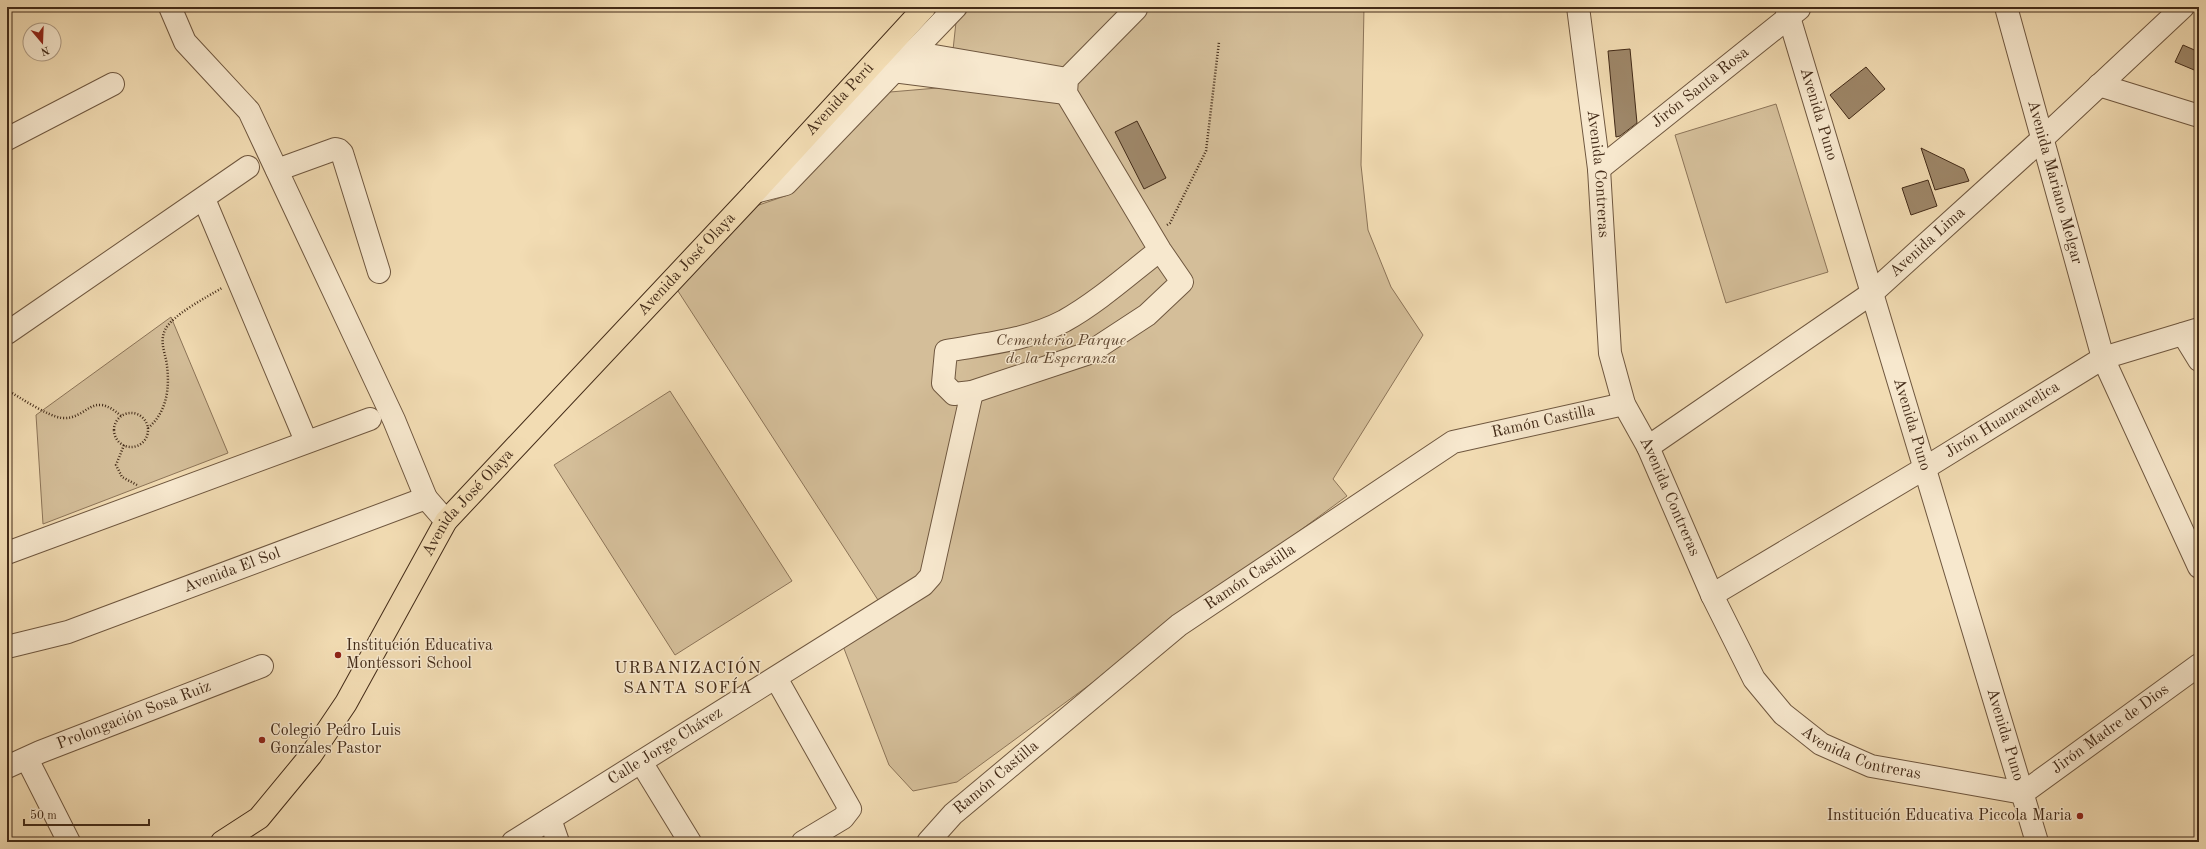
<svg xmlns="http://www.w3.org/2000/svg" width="2206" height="849" viewBox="0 0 2206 849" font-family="'Old Standard TT',serif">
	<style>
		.green { fill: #d4be99; stroke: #8c7458 }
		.building { fill: #9e8769; stroke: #432b18 }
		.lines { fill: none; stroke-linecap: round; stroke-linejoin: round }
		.minor-casing { stroke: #6f573f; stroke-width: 24 }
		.major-casing { stroke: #432b18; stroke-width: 24 }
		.path { stroke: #432b18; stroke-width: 2.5; stroke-dasharray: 1 2; stroke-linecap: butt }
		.minor { stroke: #f7e8ce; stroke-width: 22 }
		.major { stroke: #f2dcb3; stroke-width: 22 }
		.poi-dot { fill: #8f2418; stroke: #f7e8ce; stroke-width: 1.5 }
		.labels { text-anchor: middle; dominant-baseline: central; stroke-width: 3; stroke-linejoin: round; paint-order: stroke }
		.street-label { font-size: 16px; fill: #432b18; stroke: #f7e8ce }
		.park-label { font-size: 16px; font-style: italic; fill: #604832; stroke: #f7e8ce }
		.poi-label { font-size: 16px; fill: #432b18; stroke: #f7e8ce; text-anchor: start }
		.neighbourhood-label { font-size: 17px; letter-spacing: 1px; fill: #432b18; stroke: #f7e8ce }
	</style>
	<rect width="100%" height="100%" fill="#f2dcb3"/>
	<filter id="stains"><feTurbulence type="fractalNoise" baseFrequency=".005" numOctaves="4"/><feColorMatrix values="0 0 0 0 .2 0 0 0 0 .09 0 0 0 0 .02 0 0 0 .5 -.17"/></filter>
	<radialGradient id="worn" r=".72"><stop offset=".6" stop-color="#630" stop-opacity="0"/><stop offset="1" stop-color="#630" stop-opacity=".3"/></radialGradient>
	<path class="green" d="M971,7H1364L1361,165L1368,230L1391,287L1423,335L1333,479L1347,496L957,782L913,791L889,765L843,646L889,617L676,288L756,206L788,195L890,92L949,87L956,22Z
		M1776,104L1828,272L1726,303L1675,135Z
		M171,317L228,453L43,524L36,415Z
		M670,391L792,581L675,655L554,465Z"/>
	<path class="building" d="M2183,45L2199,52V72L2175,62Z
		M1630,49L1637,123L1620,136L1616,137L1608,51Z
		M1866,67L1885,89L1849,119L1830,95Z
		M1137,121L1166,178L1144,189L1115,132Z
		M1921,148L1964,169L1969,181L1935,190Z
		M1928,180L1937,206L1911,215L1902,188Z"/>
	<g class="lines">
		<g class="minor-casing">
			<g id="minor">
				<path d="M170,7L185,42L249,111L394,420L426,498"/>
				<path id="s1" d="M1578,7L1599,169L1610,353L1624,404L1648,447L1712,595L1754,679L1783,714L1821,744L1871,766L2023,793L2199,665"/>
				<path id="s2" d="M1786,7L2037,842"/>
				<path id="s3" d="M2006,7L2103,358L2199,567"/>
				<path d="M1136,9L1067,79L1066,93L1160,250L1182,282L1147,315L1089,353L972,392L954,394L943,383L946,351C985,344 1028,340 1064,321C1098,302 1129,274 1160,250"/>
				<path d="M911,52L1067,79"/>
				<path d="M893,71L1066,93"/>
				<path d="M2099,85L2199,116"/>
				<path d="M7,139L113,84"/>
				<path id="s4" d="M1599,169L1799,9"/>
				<path d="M277,170L335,149L339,150L342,153L379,272"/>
				<path d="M755,192L786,184L956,7"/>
				<path d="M204,199L306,441"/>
				<path d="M7,333L248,167"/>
				<path d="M2183,334L2199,360"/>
				<path id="s5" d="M1648,447L1872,293L2042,139L2183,7"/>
				<path d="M7,553L370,419"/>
				<path id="s6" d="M1712,595L1925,468L2103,358L2199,329"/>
				<path id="s7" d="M7,647L68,632L426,498L446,521"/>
				<path d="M776,678L850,809L843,818L803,842"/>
				<path d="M27,759L69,842"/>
				<path d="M641,762L690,842"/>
				<path id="s8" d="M7,767L40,752L262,666"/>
				<path d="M550,819L558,842"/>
				<path id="s9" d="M513,842L923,585L931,576L972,392"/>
				<path id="s10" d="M928,842L953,814L1179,625L1453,442L1624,404"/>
			</g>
		</g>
		<g class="major-casing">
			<g id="major">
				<path id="s11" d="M222,842L259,818L311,755L346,703L446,521L755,192L925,7"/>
			</g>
		</g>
		<path class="path" d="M1167,225L1170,223L1206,151L1219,42
			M7,390C21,398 47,416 62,418C88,420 91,389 121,416
			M114 430a17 17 0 1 1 34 0a17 17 0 1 1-34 0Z
			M148,428C166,413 170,390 167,366C166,354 159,343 165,330C172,315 207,297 222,288
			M124,445L116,465L122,477L137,485
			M7,682L10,683"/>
		<use href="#minor" class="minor"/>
		<use href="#major" class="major"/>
	</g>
	<g class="poi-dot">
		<circle cx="338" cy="655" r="4"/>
		<circle cx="262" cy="740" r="4"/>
		<circle cx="2080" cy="816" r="4"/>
	</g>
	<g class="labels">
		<g class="street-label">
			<text stroke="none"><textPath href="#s4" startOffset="130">Jirón Santa Rosa</textPath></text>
			<text stroke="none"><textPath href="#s11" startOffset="973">Avenida Perú</textPath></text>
			<text stroke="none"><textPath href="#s2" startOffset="112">Avenida Puno</textPath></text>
			<text stroke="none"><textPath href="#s1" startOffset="168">Avenida Contreras</textPath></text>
			<text stroke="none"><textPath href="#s3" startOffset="182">Avenida Mariano Melgar</textPath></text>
			<text stroke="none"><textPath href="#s5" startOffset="347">Avenida Lima</textPath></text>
			<text stroke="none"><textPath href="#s11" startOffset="748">Avenida José Olaya</textPath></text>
			<text stroke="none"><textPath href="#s6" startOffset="339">Jirón Huancavelica</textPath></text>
			<text stroke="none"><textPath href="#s10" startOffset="754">Ramón Castilla</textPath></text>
			<text stroke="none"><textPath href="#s2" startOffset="436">Avenida Puno</textPath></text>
			<text stroke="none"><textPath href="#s1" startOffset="504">Avenida Contreras</textPath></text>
			<text stroke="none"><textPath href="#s11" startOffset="424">Avenida José Olaya</textPath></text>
			<text stroke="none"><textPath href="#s7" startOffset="238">Avenida El Sol</textPath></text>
			<text stroke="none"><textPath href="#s10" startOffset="418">Ramón Castilla</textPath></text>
			<text stroke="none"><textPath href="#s8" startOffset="137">Prolongación Sosa Ruiz</textPath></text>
			<text stroke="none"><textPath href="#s1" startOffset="1116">Jirón Madre de Dios</textPath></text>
			<text stroke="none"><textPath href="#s2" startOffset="760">Avenida Puno</textPath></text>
			<text stroke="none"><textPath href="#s9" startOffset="180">Calle Jorge Chávez</textPath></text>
			<text stroke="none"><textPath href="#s1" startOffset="840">Avenida Contreras</textPath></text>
			<text stroke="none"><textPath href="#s10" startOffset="94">Ramón Castilla</textPath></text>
		</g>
		<g class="park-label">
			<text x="1061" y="341">Cementerio Parque<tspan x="1061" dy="18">de la Esperanza</tspan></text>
		</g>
		<g class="poi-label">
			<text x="346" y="646">Institución Educativa<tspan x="346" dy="18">Montessori School</tspan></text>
			<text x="270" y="731">Colegio Pedro Luis<tspan x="270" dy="18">Gonzales Pastor</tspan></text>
			<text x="2072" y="816" text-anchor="end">Institución Educativa Piccola Maria</text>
		</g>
		<g class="neighbourhood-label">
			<text x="688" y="668">URBANIZACIÓN<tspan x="688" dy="20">SANTA SOFÍA</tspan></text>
		</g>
	</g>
	<rect width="2206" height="849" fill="none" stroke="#f2dcb3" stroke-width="24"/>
	<rect x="8" y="8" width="2190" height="833" fill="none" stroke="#432b18" stroke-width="2"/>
	<rect x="12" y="12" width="2182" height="825" fill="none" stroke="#432b18"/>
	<g transform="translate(42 42) rotate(161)"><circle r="19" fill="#f7e8ce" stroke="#af9c85"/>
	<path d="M0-3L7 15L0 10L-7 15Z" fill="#8f2418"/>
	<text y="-6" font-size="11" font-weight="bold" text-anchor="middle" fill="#432b18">N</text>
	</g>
	<path d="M24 819v6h125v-6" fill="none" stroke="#432b18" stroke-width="2"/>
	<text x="30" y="819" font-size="12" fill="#432b18" stroke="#f7e8ce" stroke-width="3" paint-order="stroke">50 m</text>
	<rect width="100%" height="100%" filter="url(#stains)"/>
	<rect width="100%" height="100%" fill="url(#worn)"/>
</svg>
